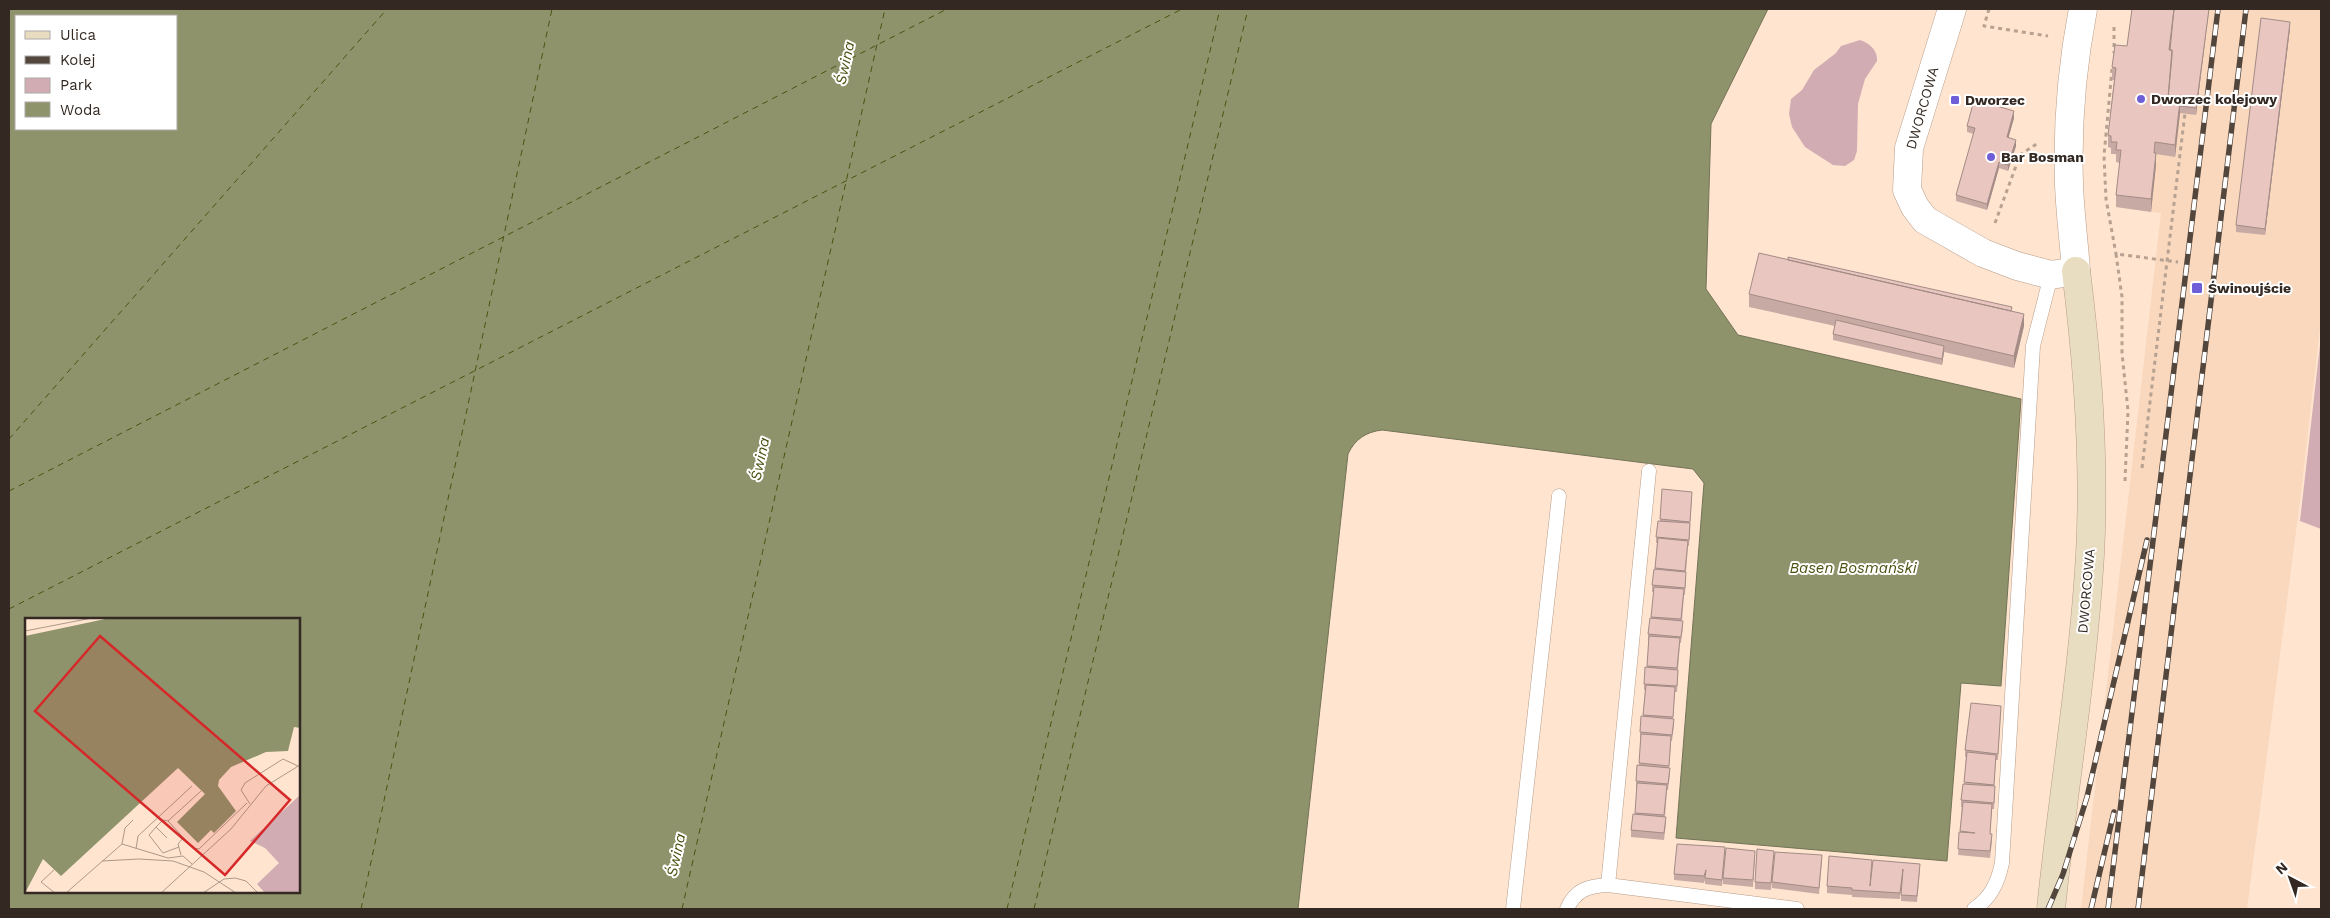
<svg xmlns="http://www.w3.org/2000/svg" width="2330" height="918" viewBox="0 0 2330 918" font-family="'Work Sans',sans-serif">
	<style>
		.built { fill: #f9d8be }
		.green { fill: #d2acb3 }
		.water { fill: #8e936c; stroke: #737356; fill-rule: evenodd }
		.lines { fill: none; stroke-linecap: round; stroke-linejoin: round }
		.ferry { stroke: #4d5110; stroke-width: 1; stroke-dasharray: 6 5; stroke-linecap: butt }
		.lane-casing { stroke: #b69c89; stroke-width: 15 }
		.street-casing { stroke: #b69c89; stroke-width: 29 }
		.secondary-casing { stroke: #b69c89; stroke-width: 29 }
		.path { stroke: #b7a292; stroke-width: 3; stroke-dasharray: 4 4; stroke-linecap: butt }
		.lane { stroke: #fff; stroke-width: 14 }
		.street { stroke: #fff; stroke-width: 28 }
		.secondary { stroke: #e9ddc1; stroke-width: 28 }
		.rail-casing { stroke: #52463d; stroke-width: 5.5 }
		.rail { stroke: #fff; stroke-width: 4; stroke-dasharray: 11; stroke-linecap: butt }
		.wall { fill: #c8aaa4 }
		.shaded-wall { fill: #a38b86 }
		.building { fill: #e9c6bf; stroke: #a38b86 }
		.poi-dot { fill: #6e5fd9; stroke: #fff; stroke-width: 2 }
		.labels { text-anchor: middle; dominant-baseline: central; stroke-width: 4; stroke-linejoin: round; paint-order: stroke }
		.poi-label { font-size: 14px; font-weight: bold; fill: #332922; stroke: #fff; text-anchor: start }
		.street-label { font-size: 14px; fill: #332922; stroke: #fff }
		.water-label { font-size: 15px; font-style: italic; fill: #4d5110; stroke: #fff }
		.inset-river { fill: none; stroke: #8e936c; stroke-width: 2.5 }
		.inset-road { fill: none; stroke: #ad998a; stroke-width: 1 }
		.view { fill: #d62828; fill-opacity: 0.15; stroke: #d62828; stroke-width: 2.5 }
		.inset-edge { fill: none; stroke: #332922; stroke-width: 2.5 }
	</style>
	<rect width="100%" height="100%" fill="#ffe4cf"/>
	<path class="built" d="M2133,9H2321V319L2301,493L2247,909H2081L2161,213L2116,207L2121,163L2116,162L2117,155L2111,154V148L2108,147L2115,80H2112L2115,57L2127,59Z"/>
	<path class="green" d="M1860,40C1869,43 1878,50 1877,61L1865,79L1858,104L1857,151L1854,160L1845,166L1833,165L1805,147L1792,127L1789,114L1791,99L1802,90L1814,70L1836,53L1841,46Z
		M2321,336V529L2300,521Z"/>
	<path class="water" d="M9,9H1768L1711,124L1706,289L1738,335L2021,399L2001,686L1961,683L1947,861L1676,838L1704,483L1693,469L1382,430C1366,432 1355,439 1348,454L1298,909H9ZM16,16H176V129H16ZM26,619H299V892H26Z"/>
	<g class="lines">
		<path class="ferry" d="M9,439L387,9
			M9,491L947,9
			M9,609L1182,9
			M361,909L552,9
			M682,909L885,9
			M1007,909L1220,9
			M1034,909L1248,9"/>
		<g class="lane-casing">
			<path id="lane" d="M1608,885L1797,909
				M1513,909L1559,496
				M1567,909C1575,890 1588,886 1608,885L1649,471
				M1974,909C1991,898 1998,882 2002,863L2033,346L2051,275"/>
		</g>
		<g class="street-casing">
			<path id="street" d="M1952,9L1909,148L1907,190L1915,207L1925,220L1983,253L2017,266L2051,275L2076,271C2074,242 2070,213 2069,184C2067,126 2072,66 2083,9"/>
		</g>
		<g class="secondary-casing">
			<path id="secondary" d="M2051,909C2063,791 2083,674 2090,555C2095,461 2088,365 2076,271"/>
		</g>
		<path class="path" d="M1989,9L1984,26L2048,36
			M2114,27V53
			M2112,69L2104,156L2106,199L2116,254
			M1995,223L2020,155L2038,143
			M2142,468L2185,113
			M2125,481L2128,411L2122,353V297L2116,254L2178,262"/>
		<use href="#lane" class="lane"/>
		<use href="#street" class="street"/>
		<use href="#secondary" class="secondary"/>
		<g class="rail-casing">
			<path id="rail" d="M2048,909L2063,874L2087,797L2147,540
				M2091,909L2114,812
				M2108,909L2218,9
				M2138,909L2246,9"/>
		</g>
		<use href="#rail" class="rail"/>
	</g>
	<path class="wall" d="M2132,9H2209L2196,115L2180,113L2175,157L2156,154V165L2151,212L2116,207V195L2120,163L2116,162V154H2111V148L2108,147V135L2114,80H2112V67L2127,46Z
		M2290,28L2265,235L2236,232V225Z
		M1982,106L2014,118L2008,138L2016,146L2008,171L1999,168L1987,210L1956,201V195L1974,134L1967,132V126Z
		M1749,294L2012,311L2024,326L2014,368L1944,352L1942,365L1833,340V334L1835,326L1749,307Z
		M1662,489L1692,498L1690,523V530L1689,546H1688L1686,572V578L1685,595H1684L1682,621L1683,627L1681,643H1680L1678,670V676L1677,692H1675L1673,719L1674,725L1672,741H1671L1669,768L1670,774L1668,790H1667L1665,817L1666,823L1664,840L1631,837V830L1635,814L1637,788H1636V781L1639,765L1641,739H1640V732L1643,716L1645,690H1644V684L1647,667L1649,640H1648V634L1651,618L1654,592H1652V585L1655,569L1657,543H1656V537L1660,521Z
		M2001,706L1998,760H1996L1994,786L1995,793L1994,809H1992L1990,834L1992,841L1990,858L1958,855L1962,807H1961V800L1964,784L1966,757H1965V750Z
		M1725,854L1722,886L1705,884V880L1704,883L1674,880V874Z
		M1755,857L1753,887L1723,884V878Z
		M1774,858L1771,890L1755,889V882Z
		M1822,861L1819,894L1772,888V882Z
		M1920,870L1917,902L1901,901V887L1900,899L1852,897V895L1827,893V886L1871,877Z"/>
	<path class="shaded-wall" d="M2209,9L2196,115V108Z
		M2290,22V28L2265,235V229Z
		M2180,101V113L2175,157V145Z
		M2014,111V118L2007,143V137Z
		M2016,140V146L2008,171V165Z
		M2156,153V165L2151,212V199Z
		M1999,162V168L1987,210V204Z
		M2024,314V326L2014,368V356Z
		M1944,346V352L1942,365V359Z"/>
	<path class="building" d="M2132,9H2174L2169,50H2172L2168,98L2180,101L2175,145L2155,142L2154,153H2156L2151,199L2116,195L2121,150H2116L2117,142H2111V136L2108,135L2116,68L2112,67L2115,45L2127,46Z
		M2174,9H2209L2196,108L2180,106V101L2168,99L2172,56V50H2170Z
		M2261,18L2290,22L2265,229L2236,225Z
		M1983,102L2014,111L2007,137L2016,140L2008,165L1999,162L1987,204L1956,195L1975,128L1967,126L1973,104L1982,106Z
		M1759,253L2024,314L2014,356L1749,294Z
		M1788,257L2012,307L2011,311L1788,260Z
		M1836,320L1944,346L1942,359L1833,334Z
		M1662,489L1692,492L1690,522L1660,519Z
		M1658,521L1690,523L1689,540L1656,537Z
		M1658,538L1688,541L1685,571L1655,568Z
		M1654,569L1686,572L1685,588L1652,585Z
		M1654,587L1684,589L1681,619L1651,617Z
		M1650,618L1683,621L1681,637L1648,634Z
		M1649,636L1680,638L1677,668L1647,666Z
		M1645,667L1678,670L1677,686L1644,684Z
		M1646,685L1675,687L1673,717L1643,715Z
		M1971,703L2001,706L1998,754L1965,750Z
		M1641,716L1674,719L1672,735L1640,732Z
		M1641,734L1671,736L1669,766L1639,763Z
		M1967,752L1996,755L1994,785L1964,782Z
		M1637,765L1670,768L1668,784L1636,781Z
		M1637,783L1667,785L1664,815L1635,813Z
		M1963,784L1995,786L1994,803L1961,800Z
		M1963,802L1992,804L1990,834H1992L1990,851L1958,849L1959,832L1975,833L1960,831Z
		M1633,814L1666,817L1664,833L1631,830Z
		M1677,844L1725,847L1722,880L1705,878L1706,870L1704,876L1674,874Z
		M1726,848L1755,851L1753,880L1723,878Z
		M1757,849L1774,851L1771,883L1755,882Z
		M1775,852L1822,855L1819,888L1772,882Z
		M1829,856L1872,860L1870,886L1873,860L1920,864L1917,896L1901,895L1903,869L1900,893L1852,890V888L1827,886Z"/>
	<g class="poi-dot">
		<circle cx="2141" cy="99" r="5"/>
		<rect x="1950" y="95" width="10" height="10" rx="2.5"/>
		<circle cx="1991" cy="157" r="5"/>
		<rect x="2191" y="282" width="12" height="12" rx="2.5"/>
	</g>
	<g class="labels">
		<g class="poi-label">
			<text x="2151" y="99">Dworzec kolejowy</text>
			<text x="1965" y="100">Dworzec</text>
			<text x="2001" y="157">Bar Bosman</text>
			<text x="2208" y="288">Świnoujście</text>
		</g>
		<g class="street-label">
			<text transform="translate(1922 108) rotate(-74)">DWORCOWA</text>
			<text transform="translate(2086 591) rotate(-85)">DWORCOWA</text>
		</g>
		<g class="water-label">
			<text transform="translate(845 63) rotate(-78)">Świna</text>
			<text transform="translate(760 459) rotate(-78)">Świna</text>
			<text x="1853" y="568">Basen Bosmański</text>
			<text transform="translate(676 855) rotate(-78)">Świna</text>
		</g>
	</g>
	<g transform="translate(25 618)">
		<rect width="275" height="275" fill="#ffe4cf"/>
		<path d="M275,177V275H240L232,266L254,245L240,230L225,223Z" fill="#d2acb3"/>
		<path d="M85,0H275V110L269,109L263,133L241,134L206,149L194,162L193,168L211,193L189,215L186,212L173,225L152,204L180,176L153,150L36,258L18,241L0,275V18Z" fill="#8e936c"/>
		<path class="inset-river" d="M216,31L275,23M0,48L29,56M33,56L267,114M0,60L212,32M3,61L264,125M0,77L7,97L0,117M0,148L196,0M0,189L257,0M0,231L275,32M0,234L275,36"/>
		<path class="inset-road" d="M0,13L67,0M225,186L216,172L220,165L258,141L273,148M143,203L168,230L174,231L222,185M131,209L124,217L138,235L154,229M142,220L131,209L138,202L143,203L176,173M97,226L100,210L108,202M111,231L113,218L167,168M156,237L153,226L158,220M77,243L114,241L148,243L179,254L211,275M30,275L16,264L30,251M41,275L97,226L143,240L158,238L167,246M136,275L206,211L241,168L275,147M178,275L199,261L210,260L221,263L233,275"/>
		<path class="view" d="M75,18L265,182L200,257L10,93Z"/>
		<rect width="275" height="275" class="inset-edge"/>
	</g>
	<rect width="2330" height="918" fill="none" stroke="#332922" stroke-width="20"/>
	<rect x="15" y="15" width="162" height="115" fill="#ffffff" stroke="#ada9a7"/>
	<rect x="25" y="31" width="25" height="8" fill="#e9ddc1" stroke="#ada9a7"/>
	<text x="60" y="40" font-size="15" fill="#332922">Ulica</text>
	<rect x="25" y="56" width="25" height="8" fill="#52463d" stroke="#ada9a7"/>
	<text x="60" y="65" font-size="15" fill="#332922">Kolej</text>
	<rect x="25" y="78" width="25" height="15" fill="#d2acb3" stroke="#ada9a7"/>
	<text x="60" y="90" font-size="15" fill="#332922">Park</text>
	<rect x="25" y="102" width="25" height="15" fill="#8e936c" stroke="#ada9a7"/>
	<text x="60" y="115" font-size="15" fill="#332922">Woda</text>
	<g transform="translate(2290 878) rotate(319)" stroke="#ffffff" stroke-width="4" paint-order="stroke">
	<path d="M0-4L9 19L0 12L-9 19Z" fill="#332922"/>
	<text y="-8" font-size="14" font-weight="bold" text-anchor="middle" fill="#332922">N</text>
	</g>
</svg>
